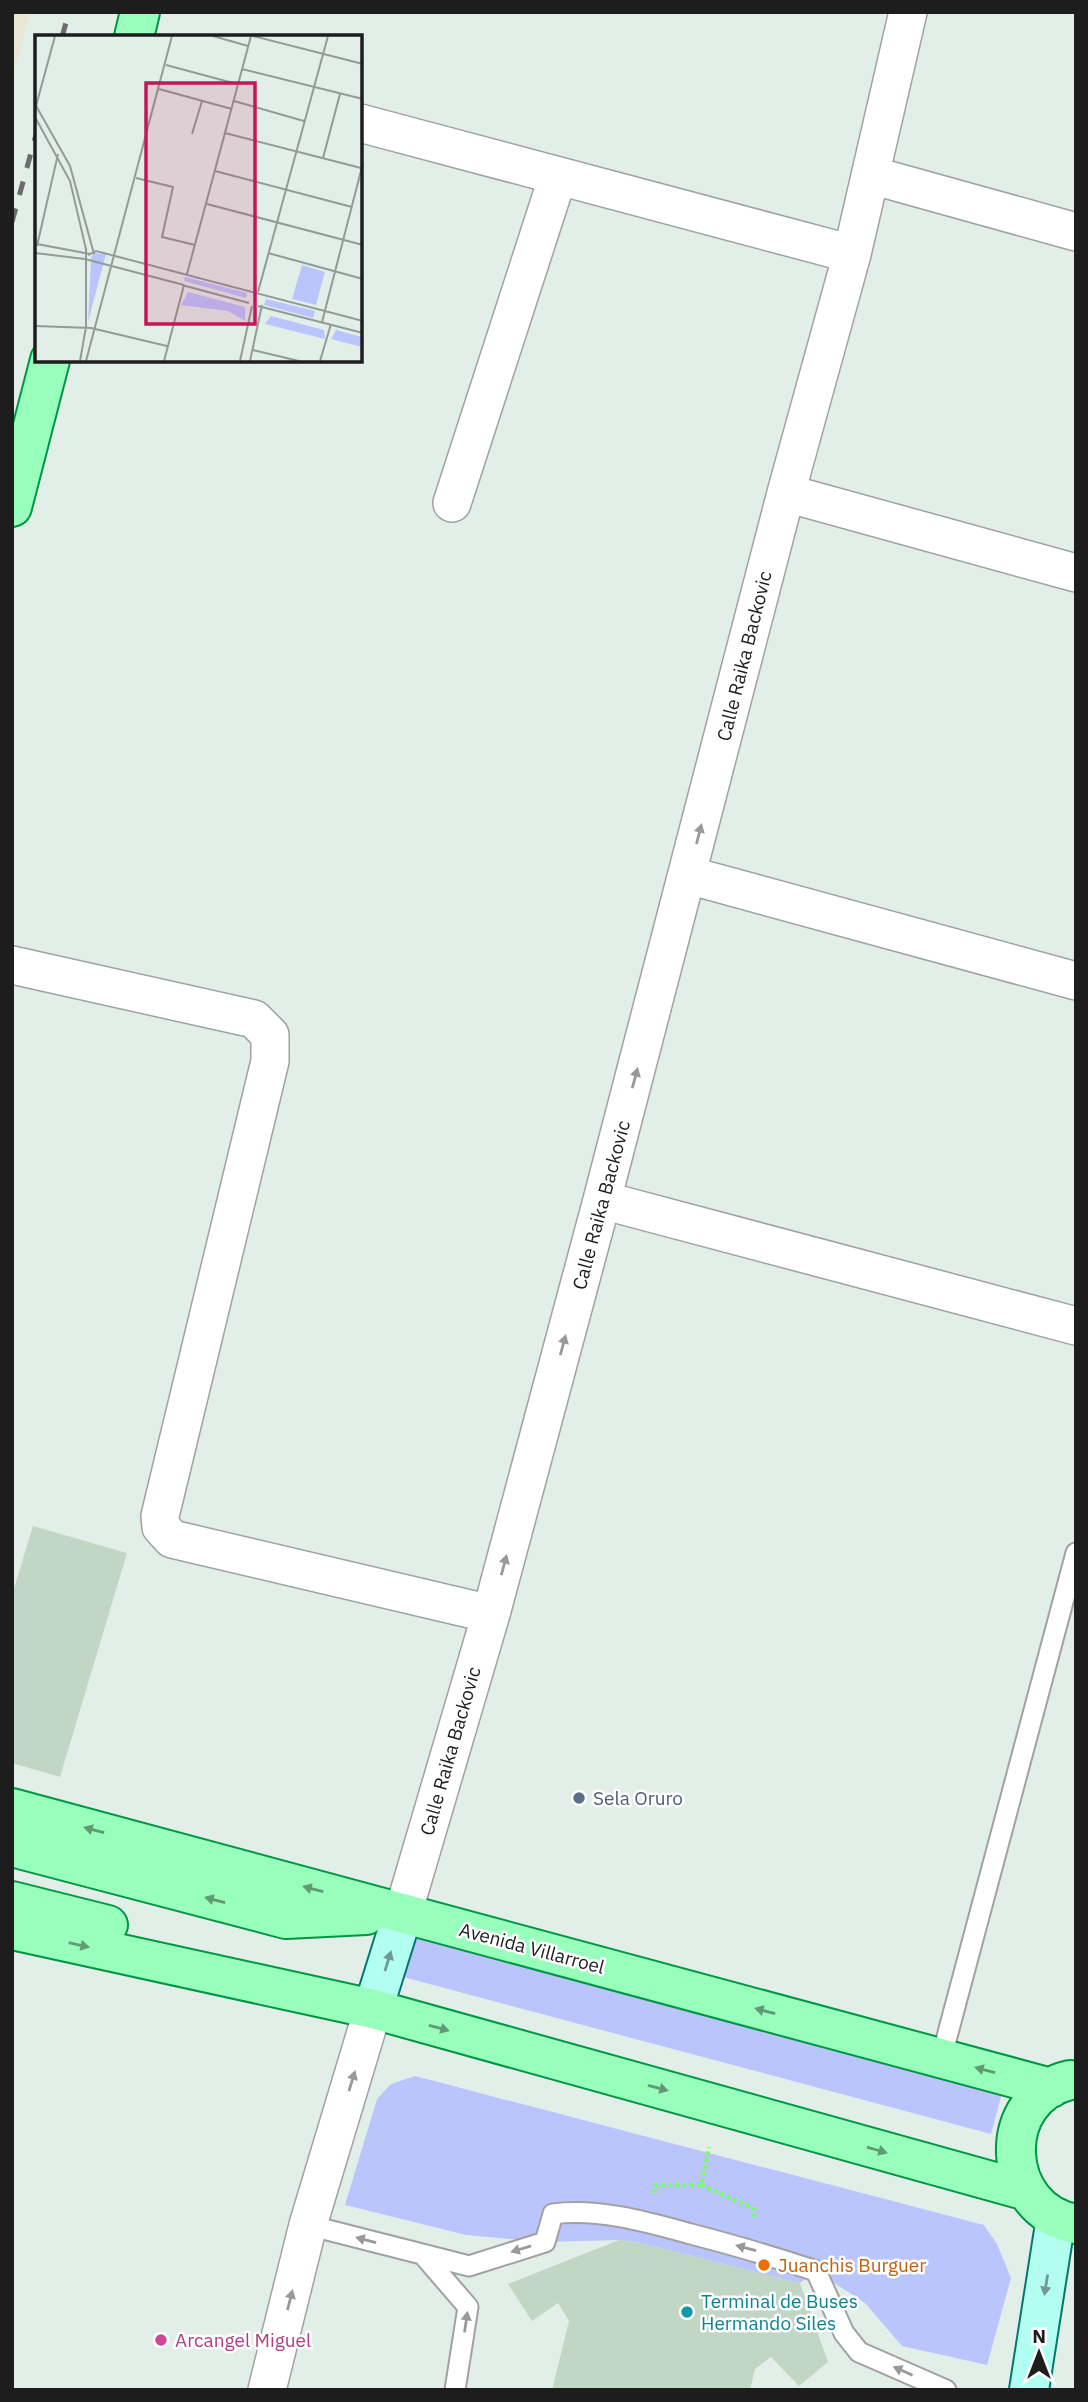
<svg xmlns="http://www.w3.org/2000/svg" width="1088" height="2402" viewBox="0 0 1088 2402" font-family="'IBM Plex Sans',sans-serif">
	<style>
		.industrial { fill: #e9e8d4 }
		.park { fill: #bbc5fd }
		.building { fill: #c2d6c6 }
		.lines { fill: none; stroke-linecap: round; stroke-linejoin: round }
		.lane-casing { stroke: #a1a1a1; stroke-width: 23 }
		.street-casing { stroke: #a1a1a1; stroke-width: 40 }
		.secondary-casing { stroke: #00786b; stroke-width: 42 }
		.primary-casing { stroke: #009643; stroke-width: 42 }
		.path { stroke: #76ff63; stroke-width: 4.5; stroke-dasharray: 3.5 3.5; stroke-linecap: butt }
		.lane { stroke: #fff; stroke-width: 19 }
		.street { stroke: #fff; stroke-width: 37 }
		.secondary { stroke: #b2fef1; stroke-width: 38 }
		.primary { stroke: #97ffbb; stroke-width: 38 }
		.rail { stroke: #6b6b6b; stroke-width: 5; stroke-dasharray: 14 14; stroke-linecap: butt }
		.oneway { fill: #999 }
		.oneway2 { fill: #609974 }
		.oneway3 { fill: #6f9992 }
		.service-dot { fill: #5c6f8a; stroke: #fff; stroke-width: 2.5 }
		.food-dot { fill: #e8710a; stroke: #fff; stroke-width: 2.5 }
		.culture-dot { fill: #0f9aa8; stroke: #fff; stroke-width: 2.5 }
		.hotel-dot { fill: #d1479c; stroke: #fff; stroke-width: 2.5 }
		.labels { text-anchor: middle; dominant-baseline: central; stroke-width: 5; stroke-linejoin: round; paint-order: stroke }
		.street-label { font-size: 19px; fill: #1d1d1d; stroke: #fff }
		.service-label { font-size: 19px; fill: #4e5e75; stroke: #fff; text-anchor: start }
		.food-label { font-size: 19px; fill: #c56008; stroke: #fff; text-anchor: start }
		.culture-label { font-size: 19px; fill: #0d838f; stroke: #fff; text-anchor: start }
		.hotel-label { font-size: 19px; fill: #b23c85; stroke: #fff; text-anchor: start }
		.inset-road { fill: none; stroke: #939b97; stroke-width: 2 }
		.view { fill: #c2185b; fill-opacity: 0.15; stroke: #c2185b; stroke-width: 3.5 }
		.inset-edge { fill: none; stroke: #1d1d1d; stroke-width: 3.5 }
	</style>
	<rect width="100%" height="100%" fill="#e2efe8"/>
	<path class="industrial" d="M12,12H30L12,80Z"/>
	<path class="park" d="M388,1929L1002,2093L991,2134L377,1970Z
		M415,2076L984,2225L997,2244L1011,2278L987,2365L902,2346L865,2303L816,2271L800,2283L640,2243L619,2240L545,2242L466,2235L345,2205L377,2099L391,2084Z"/>
	<path class="building" d="M33,1526L127,1553L60,1777L12,1763V1595Z
		M619,2240L640,2243L800,2283L828,2362L799,2386L771,2357L755,2369L750,2390H552L569,2321L558,2303L532,2321L508,2284Z"/>
	<g class="lines">
		<g class="lane-casing">
			<path id="lane" d="M941,2059L1076,1553
				M308,2225L469,2266L545,2242L553,2214C599,2208 647,2222 691,2234C733,2245 775,2257 816,2271L844,2333L859,2352L946,2390
				M424,2256L468,2307L455,2390"/>
		</g>
		<g class="street-casing">
			<path id="street" d="M360,123L852,254
				M871,175L1076,232
				M786,493L1076,573
				M452,503L558,176
				M688,875L1076,981
				M12,965L254,1019L270,1035V1061L160,1516L161,1527L172,1539L491,1614
				M602,1200L1076,1326
				M403,1913L491,1614L602,1200L786,493L852,254L908,12
				M267,2390L308,2225L373,2009"/>
		</g>
		<g class="secondary-casing">
			<path id="secondary" d="M373,2009L403,1913
				M1029,2390L1056,2218"/>
		</g>
		<g class="primary-casing">
			<path id="primary" d="M134,37L140,12
				M12,507L50,360
				M12,1808L1051,2088
				M12,1847L286,1919L366,1915
				M12,1901L108,1925
				M12,1930L373,2009L1027,2191
				M1070,2080C994,2098 1000,2211 1076,2224"/>
		</g>
		<path class="path" d="M701,2185L754,2209L753,2218
			M654,2193L656,2185H701L709,2147"/>
		<use href="#lane" class="lane"/>
		<use href="#street" class="street"/>
		<use href="#secondary" class="secondary"/>
		<use href="#primary" class="primary"/>
		<path class="rail" d="M62,37L69,12
			M12,222L37,131"/>
	</g>
	<defs><path id="oneway-solid" d="M-6-.8H1V-3.2L6.5 0L1 3.2V.8H-6Z" transform="scale(1.75)"/></defs>
	<g class="oneway">
		<use href="#oneway-solid" transform="translate(699 834) rotate(-76)"/>
		<use href="#oneway-solid" transform="translate(635 1078) rotate(-75)"/>
		<use href="#oneway-solid" transform="translate(563 1345) rotate(-75)"/>
		<use href="#oneway-solid" transform="translate(504 1565) rotate(-75)"/>
		<use href="#oneway-solid" transform="translate(352 2081) rotate(-73)"/>
		<use href="#oneway-solid" transform="translate(366 2240) rotate(-165)"/>
		<use href="#oneway-solid" transform="translate(746 2248) rotate(-165)"/>
		<use href="#oneway-solid" transform="translate(521 2249) rotate(163)"/>
		<use href="#oneway-solid" transform="translate(290 2300) rotate(-76)"/>
		<use href="#oneway-solid" transform="translate(466 2322) rotate(-82)"/>
		<use href="#oneway-solid" transform="translate(903 2371) rotate(-156)"/>
	</g>
	<g class="oneway2">
		<use href="#oneway-solid" transform="translate(94 1830) rotate(-165)"/>
		<use href="#oneway-solid" transform="translate(313 1889) rotate(-165)"/>
		<use href="#oneway-solid" transform="translate(215 1900) rotate(-165)"/>
		<use href="#oneway-solid" transform="translate(79 1945) rotate(13)"/>
		<use href="#oneway-solid" transform="translate(765 2011) rotate(-165)"/>
		<use href="#oneway-solid" transform="translate(439 2028) rotate(15)"/>
		<use href="#oneway-solid" transform="translate(985 2070) rotate(-165)"/>
		<use href="#oneway-solid" transform="translate(658 2088) rotate(15)"/>
		<use href="#oneway-solid" transform="translate(877 2150) rotate(16)"/>
	</g>
	<g class="oneway3">
		<use href="#oneway-solid" transform="translate(388 1961) rotate(-73)"/>
		<use href="#oneway-solid" transform="translate(1046 2285) rotate(99)"/>
	</g>
	<circle class="service-dot" cx="579" cy="1798" r="7"/>
	<circle class="food-dot" cx="764" cy="2265" r="7"/>
	<circle class="culture-dot" cx="687" cy="2312" r="7"/>
	<circle class="hotel-dot" cx="161" cy="2340" r="7"/>
	<g class="labels">
		<g class="street-label">
			<text transform="translate(744 656) rotate(-76)">Calle Raika Backovic</text>
			<text transform="translate(601 1205) rotate(-75)">Calle Raika Backovic</text>
			<text transform="translate(450 1751) rotate(-74)">Calle Raika Backovic</text>
			<text transform="translate(532 1948) rotate(15)">Avenida Villarroel</text>
		</g>
		<g class="service-label">
			<text x="593" y="1798">Sela Oruro</text>
		</g>
		<g class="food-label">
			<text x="778" y="2265">Juanchis Burguer</text>
		</g>
		<g class="culture-label">
			<text x="701" y="2301">Terminal de Buses<tspan x="701" dy="22">Hermando Siles</tspan></text>
		</g>
		<g class="hotel-label">
			<text x="175" y="2340">Arcangel Miguel</text>
		</g>
	</g>
	<g transform="translate(35 35)">
		<rect width="327" height="327" fill="#e2efe8"/>
		<path d="M58,218L71,219L53,287L56,224ZM267,230L290,237L281,270L257,264ZM150,242L212,258L211,263L149,246ZM153,257L210,272V286L193,276L146,270ZM231,264L280,276L278,283L229,270ZM236,281L289,295L290,304L230,289ZM301,295L327,302V312L296,304Z" fill="#bbc5fd"/>
		<path class="inset-road" d="M178,1L213,11M218,1L328,29M131,30L202,49M207,34L328,64M124,54L197,74M199,66L269,86M0,69L35,131L59,219M1,71L20,1M0,82L35,146L51,214V292L45,326M190,98L326,133M157,99L167,66M288,123L305,59M180,136L317,172M101,143L138,152L127,202L160,210M172,169L328,210M2,209L55,219M2,211L23,119M0,218L50,224L149,250M233,218L328,244M53,220L61,216L328,286M152,239L216,1M147,250L214,268M223,257L293,1M223,271L328,298M287,287L328,128M0,291L56,293L132,311M218,315L264,326M51,326L137,1M129,326L149,250M205,326L217,271M215,326L227,270M285,326L296,289"/>
		<path class="view" d="M111,48H220V289H111Z"/>
		<rect width="327" height="327" class="inset-edge"/>
	</g>
	<rect width="1088" height="2402" fill="none" stroke="#1d1d1d" stroke-width="28"/>
	<g transform="translate(1039 2353)" stroke="#ffffff" stroke-width="5" paint-order="stroke">
	<path d="M0-5L12 26L0 18L-12 26Z" fill="#1d1d1d"/>
	<text y="-10" font-size="19" font-weight="bold" text-anchor="middle" fill="#1d1d1d">N</text>
	</g>
</svg>
